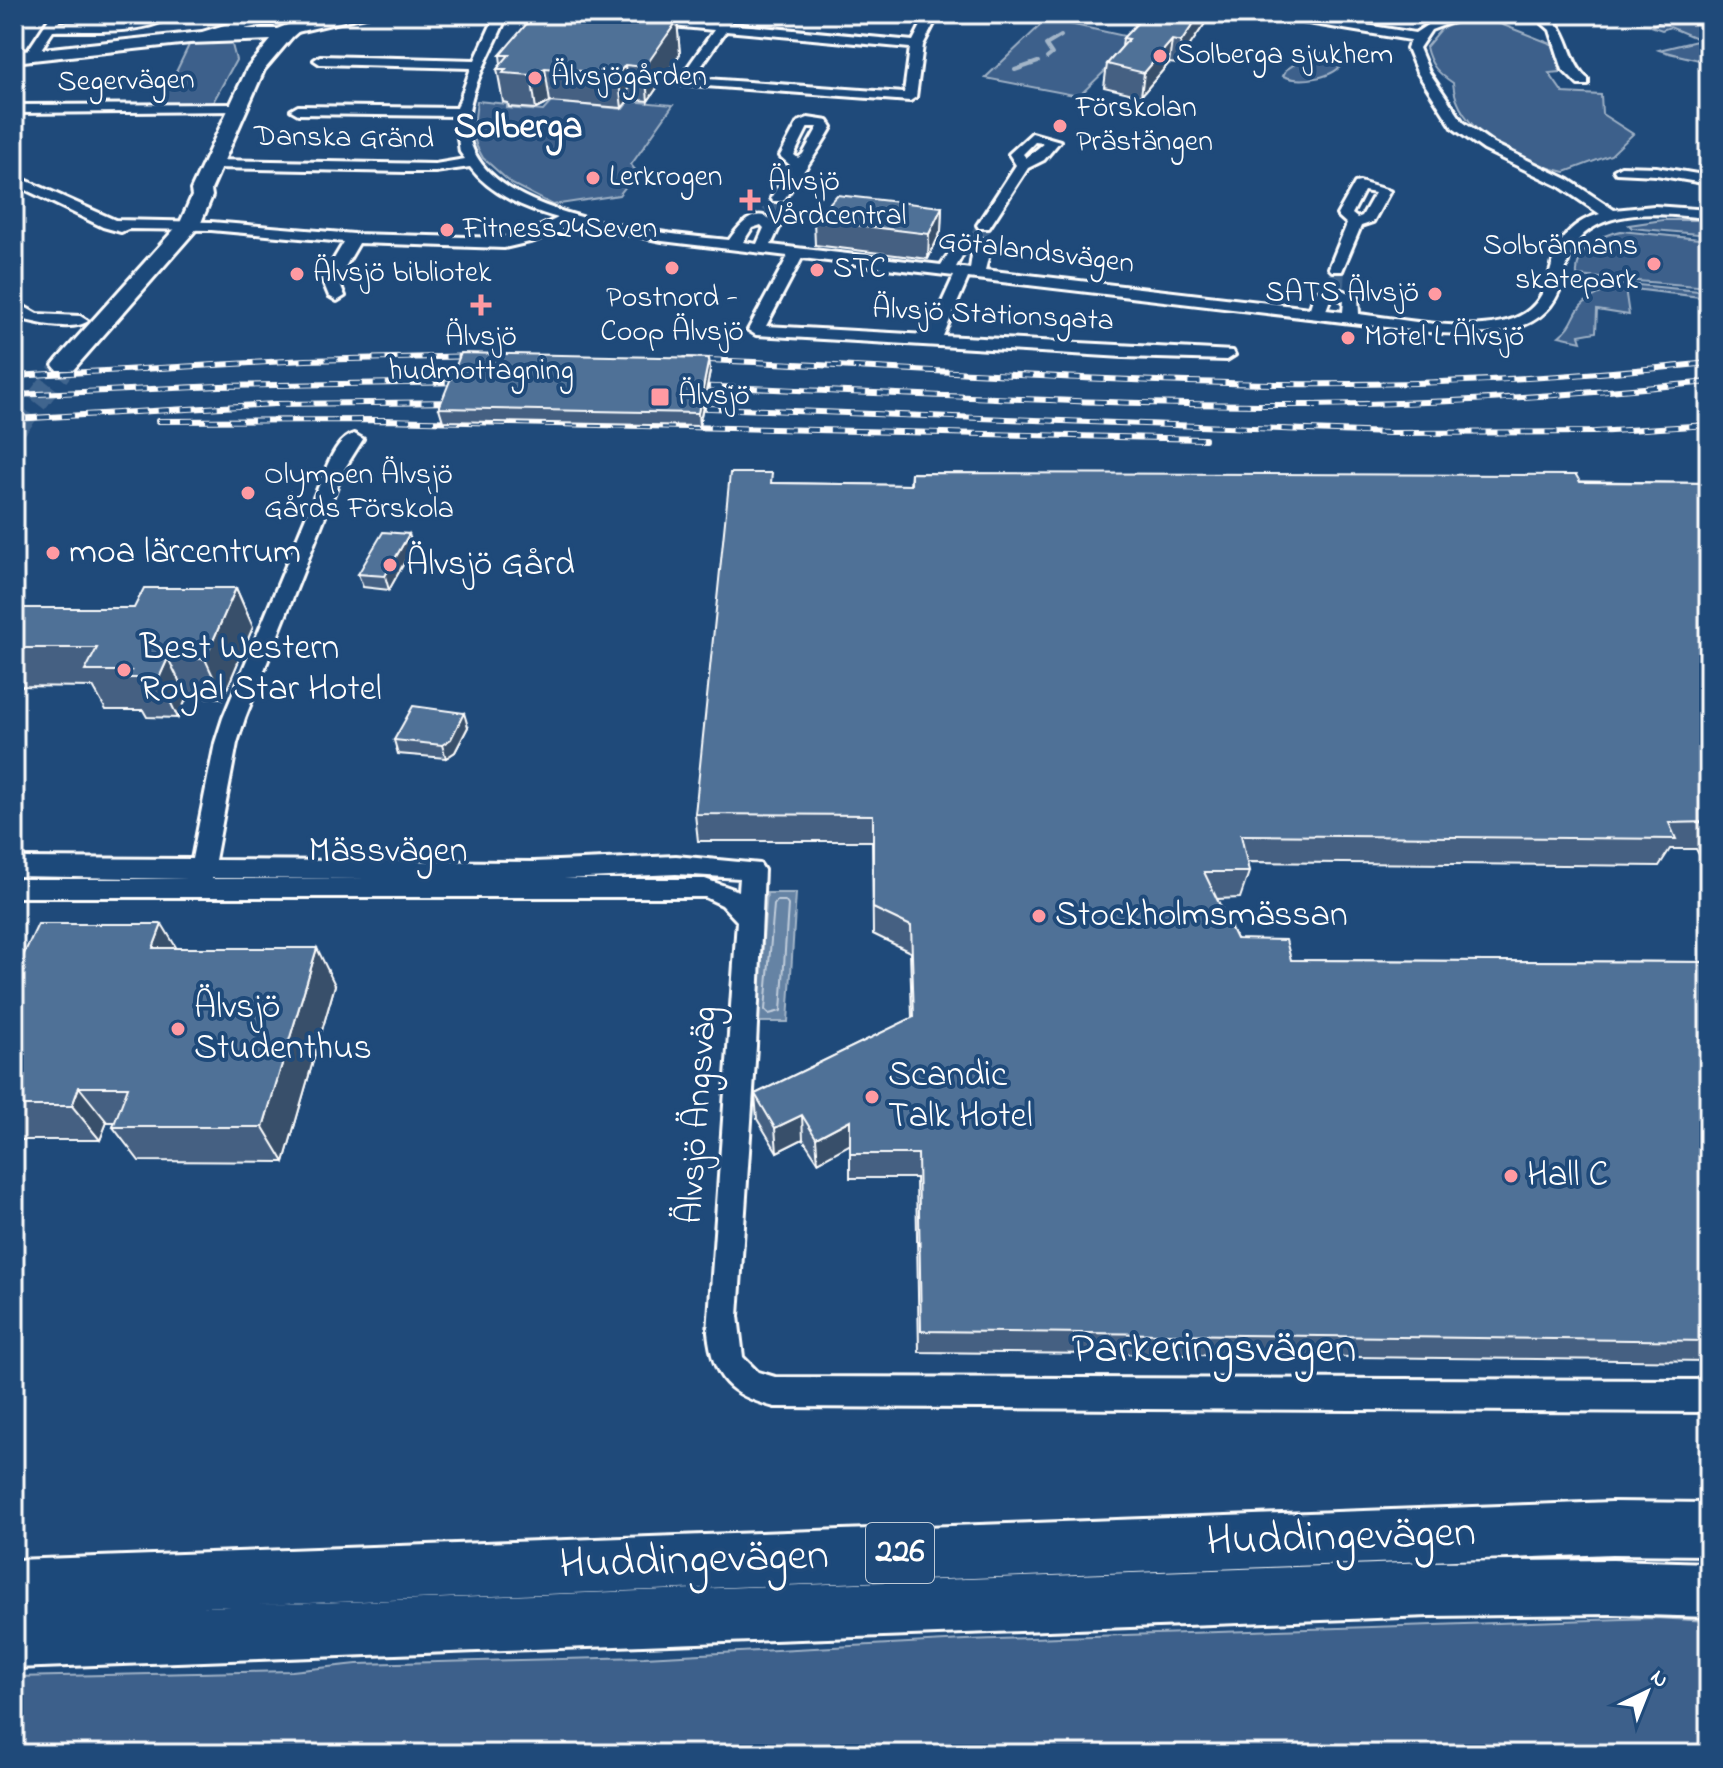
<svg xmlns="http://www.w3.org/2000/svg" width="1723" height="1768" viewBox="0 0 1723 1768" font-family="'Indie Flower',sans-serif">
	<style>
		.green { fill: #3c618b; stroke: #9eb0c5; stroke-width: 2 }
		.water { fill: #6583a4; stroke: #a3b5c8; stroke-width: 2 }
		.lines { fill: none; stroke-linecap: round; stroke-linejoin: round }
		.shore { stroke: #c1cddb; stroke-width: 2 }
		.stream { stroke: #a3b5c8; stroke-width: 4 }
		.street-tunnel-far1 { stroke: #41658e; stroke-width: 13; stroke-dasharray: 13 7; stroke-linecap: butt }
		.street-tunnel { stroke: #41658e; stroke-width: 16; stroke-dasharray: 16 8; stroke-linecap: butt }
		.secondary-tunnel { stroke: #41658e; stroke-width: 23; stroke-dasharray: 23 12; stroke-linecap: butt }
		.street-casing { stroke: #fff; stroke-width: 6 }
		.secondary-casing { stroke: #fff; stroke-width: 6 }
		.primary-casing { stroke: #fff; stroke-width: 6 }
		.street { fill: #1f4a7a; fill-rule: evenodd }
		.secondary { fill: #1f4a7a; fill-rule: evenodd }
		.primary { fill: #1f4a7a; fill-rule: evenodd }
		.rail-casing { stroke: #fff; stroke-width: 6 }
		.rail { stroke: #1f4a7a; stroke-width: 4; stroke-dasharray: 12; stroke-linecap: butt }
		.wall { fill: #456182; stroke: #fff; stroke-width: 2 }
		.shaded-wall { fill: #384f6a; stroke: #fff; stroke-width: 2 }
		.building { fill: #507197; stroke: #fff; stroke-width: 2 }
		.poi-dot { fill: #ff9aa2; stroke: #1f4a7a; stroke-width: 3 }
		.labels { text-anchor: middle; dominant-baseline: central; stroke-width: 8; stroke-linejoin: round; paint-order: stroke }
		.far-poi-label { font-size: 30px; fill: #fff; stroke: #1f4a7a; text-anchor: start }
		.far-street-label { font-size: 30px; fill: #fff; stroke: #1f4a7a }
		.shield { fill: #1f4a7a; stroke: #bcc9d7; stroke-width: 2 }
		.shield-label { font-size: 34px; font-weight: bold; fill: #fff }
		.far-district-label { font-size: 36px; font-weight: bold; fill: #fff; stroke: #1f4a7a }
		.poi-label { font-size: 36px; fill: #fff; stroke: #1f4a7a; text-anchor: start }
		.street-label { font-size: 36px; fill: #fff; stroke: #1f4a7a }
		.near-street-label { font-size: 44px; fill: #fff; stroke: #1f4a7a }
	</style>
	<rect width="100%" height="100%" fill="#1f4a7a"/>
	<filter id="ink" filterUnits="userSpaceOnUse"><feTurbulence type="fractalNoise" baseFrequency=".0125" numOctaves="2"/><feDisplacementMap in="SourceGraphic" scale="16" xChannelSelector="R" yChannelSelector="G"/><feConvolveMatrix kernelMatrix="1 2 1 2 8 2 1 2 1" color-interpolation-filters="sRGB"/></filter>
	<g filter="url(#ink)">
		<path class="green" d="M1674,14H1709V63C1691,57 1677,56 1659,50L1701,40L1670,27L1662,30L1651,26Z
			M1480,16L1557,46L1555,54L1560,72L1549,73L1563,93L1601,95L1602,114L1633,134L1611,155L1565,172C1521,162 1457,133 1453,83C1438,73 1430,65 1426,47L1442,28Z
			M1047,19L1138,39L1079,96L985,78Z
			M230,37L236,60L212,104L160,105L191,41Z
			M1310,49L1344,61C1335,79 1300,83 1283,76L1286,70L1302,59L1298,52Z
			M477,101L507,104V108L543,111L551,102L623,109L629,101L673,105L631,165L637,172L619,195L553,205L512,184L483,158L477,147L473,135Z
			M1663,220H1709V235L1632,228L1629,225Z
			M1621,231L1709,240V287L1577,276C1575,250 1598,235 1621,231Z
			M1628,284L1709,292V298L1625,288L1629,315L1597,310L1596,332L1579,335L1581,341L1559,336C1575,324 1571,318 1581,306C1592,294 1613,288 1628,284Z
			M1655,1618L1709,1621V1754H14V1677L292,1671L357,1664L644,1657L965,1640Z"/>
		<path class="water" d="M767,893H796L788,1022H756Z"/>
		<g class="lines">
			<path class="shore" d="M777,901H785L788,905L781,1011L769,1014L765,1010L774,905Z"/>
			<path class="stream" d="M1047,58L1052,54L1046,45L1061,36
				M1015,70L1038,62"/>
			<path class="street-tunnel-far1" d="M768,213L778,198"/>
			<path class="street-tunnel" d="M976,241L984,225
				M1336,286L1337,268"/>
			<path class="secondary-tunnel" d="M14,430L65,365"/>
			<g class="street-casing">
				<path id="street" d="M52,14H64L58,23L129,21L159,14H174C148,36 87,30 53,31L35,58H27L25,55Z
					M350,14H374L297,32L291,28Z
					M490,14H502L503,25C490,55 470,88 468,121C463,218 662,233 729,240C743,220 760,203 779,228L771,245L941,265C950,250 962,236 981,238L990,250L985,270L1310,308L1315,292L1331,286L1358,296L1359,314C1403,319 1487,338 1525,313C1564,287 1537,232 1600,214L1559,186L1484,150L1453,128L1417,72L1407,48L1410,40L1278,18L1272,14H1300L1415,33L1438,18L1473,14L1431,30L1419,48L1429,72L1463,122L1494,144L1569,180L1614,210L1654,206L1709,210V218C1671,215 1623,207 1589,230C1570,243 1568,262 1562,283C1546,338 1484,335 1437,333L968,278L943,336L1233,351L1235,355L1227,360L1123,357L756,335L748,330L788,256L662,241L572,223L534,241L504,248L359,243L338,279L345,296L337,301L329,296L322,279L344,242L211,230L128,229L121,232L103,227L14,184V175L115,220L211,222L354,234L504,238L525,234L558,218C525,208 491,195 470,167L435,172H406L213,168L206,164L213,160L435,164L465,159L460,152L455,116L298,114L291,110L298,106L457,108L471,68L320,64L314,60L320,56L475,60L491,25ZM761,225L764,228L757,244L743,242L752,228ZM973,248L970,269L956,267L963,254ZM802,258L954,276L927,335L766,326ZM1331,297L1344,301L1343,312L1326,310Z
					M581,14H625L719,23L725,14H735L730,24L913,41L927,14H939L923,45L916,97L910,101L679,84L678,81L714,30L587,18ZM726,31L910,48L904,93L693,78Z
					M1532,14C1573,14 1563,59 1588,79V85H1578L1563,70L1550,30Z
					M244,104V110L239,111L14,113V105Z
					M808,118L828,121L832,127C817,154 800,175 783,201H773L771,198L790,165L780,156L798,122ZM808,127H818L803,154L798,158L794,155Z
					M1032,133L1060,141L1044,160L1028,168L989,228H979L977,225L1016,165L1009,154ZM1035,142L1044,143L1026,158L1023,154Z
					M1621,166L1656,167L1709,176V184L1656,175L1616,173L1614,170Z
					M1360,182L1390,191L1373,222L1361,226L1342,271H1332L1329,268L1347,224L1337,215L1355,183ZM1364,191L1375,193L1362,216L1357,218L1352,214Z
					M14,301L37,314L80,316L88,321C74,332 31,323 14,316Z
					M354,434L363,439L343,471L245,718L237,743L215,860L534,862L676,856L760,864L764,870L756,1046L738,1316L743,1357L758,1372L775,1377L1709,1380V1412L775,1407C730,1395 713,1380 708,1332L737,921L722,905L705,897H14V879H188L14,876V858L192,859L215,743L223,718L325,471C331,457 339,438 354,434ZM676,874L740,878L739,891L705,879H564ZM212,878L368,879H212Z"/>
			</g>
			<g class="secondary-casing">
				<path id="secondary" d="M260,14H297L308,23L292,37L264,70L211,190L212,196L200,225L73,370H57L53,365L57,360L180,223L192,196L191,190L247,69L271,40L190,43L14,62V52L202,32ZM281,21L290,24L277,29H244Z"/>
			</g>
			<g class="primary-casing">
				<path id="primary" d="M1612,1502L1709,1503V1555L1612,1554L203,1607L1430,1562L1613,1560L1709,1563V1617L1613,1614L1430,1616L14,1668V1560Z"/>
			</g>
			<use href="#street" class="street"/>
			<use href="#secondary" class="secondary"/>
			<use href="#primary" class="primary"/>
			<g class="rail-casing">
				<path id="rail" d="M685,359C883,367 1081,381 1279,384C1423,386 1566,378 1709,363
					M14,376L306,360L481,356
					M686,386C894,392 1102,406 1310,405C1443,404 1576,395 1709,382
					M14,395L220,386L470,382
					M682,407L1389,433L1595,432L1709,425
					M14,419L275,404L466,402
					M158,421L383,420L1205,439"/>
			</g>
			<use href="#rail" class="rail"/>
		</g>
		<path class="wall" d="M1146,14H1209L1208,19L1177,64L1169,63L1141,96L1104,87L1107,64L1122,47L1123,38Z
			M666,20L677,21L680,54L648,101L629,99L622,108L550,102L536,109L509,107L508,103L503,102L497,69L501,64L500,55Z
			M942,207L941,231L928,259L815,245L814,220Z
			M709,358L710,371L699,426L443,421L439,408Z
			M911,473L1709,483V860H1702L1696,849H1670L1659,866L1247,862L1249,872L1240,898L1217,899L1236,939L1291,960L1709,962V1361L919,1352L916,1178H850V1144L818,1162L803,1139L777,1152L757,1119L755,1094L912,1018L910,952L873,934L872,841H698L695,814L772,483L910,485Z
			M413,547L389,590L363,587L358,574Z
			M236,588L253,627L223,698L187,697L178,718L147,717L143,710H106L93,687L14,686V608H134Z
			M468,727L455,752L446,758L398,754L394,740Z
			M176,948L335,985L284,1162L139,1161L113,1127L115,1122H107L100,1140H14V975Z"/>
		<path class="shaded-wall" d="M661,14H666L668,34L677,21L680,54L648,101L645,67L657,20Z
			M1200,14H1209L1208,19L1177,64L1181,42Z
			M1172,40L1169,63L1141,96L1144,73Z
			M625,65L629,99L622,108L618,74Z
			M545,68L550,102L536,109L531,75Z
			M942,207L941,231L928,259L929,234Z
			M709,358L710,371L699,426L698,413Z
			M409,534L413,547L389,590L385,576Z
			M236,588L253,627L223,698L205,659Z
			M168,658L187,697L178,718L159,678Z
			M464,713L468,727L455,752L446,758L442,745Z
			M162,924L185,962L153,948Z
			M317,948L335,985L284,1162L263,1127Z
			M79,1087L107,1122L100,1140L72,1106Z
			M802,1115L803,1139L777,1152L775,1128Z
			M850,1120L851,1144L818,1162L816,1138Z"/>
		<path class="building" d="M535,14H661L657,20L677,21L645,67L625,65L618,74L545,68L531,75L503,73L506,69H497L509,55H500Z
			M1146,14H1200L1181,42L1172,40L1144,73L1107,64L1129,39L1123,38Z
			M837,195L942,207L929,234L814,220Z
			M461,353L709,358L698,413L439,408Z
			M730,473H772L771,483L911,485V473L1576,475L1580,482L1709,483V822L1669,823L1676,839L1241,835L1249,872H1204L1236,939L1286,940L1291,960L1709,962V1341L921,1331L918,1154H850V1120L816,1138L802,1115L775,1128L755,1094L914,1017L911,926L873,908V815L695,814Z
			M383,532L409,534L385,576L358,574Z
			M144,588H236L205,659L168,658L159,678H127L131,671H85L97,648H14V608H134Z
			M413,706L464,713L451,739L442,745L394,740Z
			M38,924H162L153,948H317L263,1127H113L128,1087H79L72,1106H14V975Z"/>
	</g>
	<g class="poi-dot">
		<circle cx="1160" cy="56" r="8"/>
		<circle cx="535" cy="78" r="8"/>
		<circle cx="1060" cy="126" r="8"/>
		<circle cx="593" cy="178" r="8"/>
		<path d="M746 188h8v8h8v8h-8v8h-8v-8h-8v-8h8z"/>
		<circle cx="447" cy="230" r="8"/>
		<circle cx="1654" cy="264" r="8"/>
		<circle cx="672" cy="268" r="8"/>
		<circle cx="817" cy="270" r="8"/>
		<circle cx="297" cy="274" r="8"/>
		<circle cx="1435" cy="294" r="8"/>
		<path d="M477 293h8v8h8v8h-8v8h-8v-8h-8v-8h8z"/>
		<circle cx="1348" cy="338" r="8"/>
		<rect x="650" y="387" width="20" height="20" rx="4"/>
		<circle cx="248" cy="493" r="8"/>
		<circle cx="53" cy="553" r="8"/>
		<circle cx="390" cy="565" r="8"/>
		<circle cx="124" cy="670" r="8"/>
		<circle cx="1039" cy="916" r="8"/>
		<circle cx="178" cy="1029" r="8"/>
		<circle cx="872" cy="1097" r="8"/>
		<circle cx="1511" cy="1176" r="8"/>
	</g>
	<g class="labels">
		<g class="far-poi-label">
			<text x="1176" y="56">Solberga sjukhem</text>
			<text x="551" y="78">Älvsjögården</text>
			<text x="1076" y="109">Förskolan<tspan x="1076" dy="34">Prästängen</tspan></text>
			<text x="609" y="178">Lerkrogen</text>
			<text x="768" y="183">Älvsjö<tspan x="768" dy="34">Vårdcentral</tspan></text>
			<text x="463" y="230">Fitness24Seven</text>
			<text x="1638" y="247" text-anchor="end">Solbrännans<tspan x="1638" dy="34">skatepark</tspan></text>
			<text x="833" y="270">STC</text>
			<text x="313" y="274">Älvsjö bibliotek</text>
			<text x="1419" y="294" text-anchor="end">SATS Älvsjö</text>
			<text x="672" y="299" text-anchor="middle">Postnord -<tspan x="672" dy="34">Coop Älvsjö</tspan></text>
			<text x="481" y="338" text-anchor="middle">Älvsjö<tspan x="481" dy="34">hudmottagning</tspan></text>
			<text x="1364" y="338">Motel L Älvsjö</text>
			<text x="678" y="397">Älvsjö</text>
			<text x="264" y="476">Olympen Älvsjö<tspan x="264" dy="34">Gårds Förskola</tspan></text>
		</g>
		<g class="far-street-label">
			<text transform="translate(126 82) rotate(-1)">Segervägen</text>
			<text transform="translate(344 139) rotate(1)">Danska Gränd</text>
			<text transform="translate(1036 253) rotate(7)">Götalandsvägen</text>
			<text transform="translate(993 316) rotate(3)">Älvsjö Stationsgata</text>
		</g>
		<rect class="shield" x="866" y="1523" width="68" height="60" rx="6"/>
		<g class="shield-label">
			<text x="900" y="1553">226</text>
		</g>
		<g class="far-district-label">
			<text x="518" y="128">Solberga</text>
		</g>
		<g class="poi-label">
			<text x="69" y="553">moa lärcentrum</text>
			<text x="406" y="565">Älvsjö Gård</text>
			<text x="140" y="649">Best Western<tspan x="140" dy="41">Royal Star Hotel</tspan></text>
			<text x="1055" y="916">Stockholmsmässan</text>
			<text x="194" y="1008">Älvsjö<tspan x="194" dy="41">Studenthus</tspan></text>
			<text x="888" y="1076">Scandic<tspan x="888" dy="41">Talk Hotel</tspan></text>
			<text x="1527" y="1176">Hall C</text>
		</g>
		<g class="street-label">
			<text x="388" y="852">Mässvägen</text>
			<text transform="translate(699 1115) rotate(-86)">Älvsjö Ängsväg</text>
		</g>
		<g class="near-street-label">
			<text x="1214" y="1350">Parkeringsvägen</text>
			<text transform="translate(1341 1538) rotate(-2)">Huddingevägen</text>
			<text transform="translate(694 1561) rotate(-2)">Huddingevägen</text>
		</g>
	</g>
	<rect width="1723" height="1768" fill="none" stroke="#1f4a7a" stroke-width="48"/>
	<rect x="24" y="24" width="1675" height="1720" fill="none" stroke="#fff" stroke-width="3" filter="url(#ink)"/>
	<g transform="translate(1647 1692) rotate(43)" stroke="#1f4a7a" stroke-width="6" paint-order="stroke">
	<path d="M0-6L14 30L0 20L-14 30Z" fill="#ffffff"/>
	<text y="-12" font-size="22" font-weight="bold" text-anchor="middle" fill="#ffffff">N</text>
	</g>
</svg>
